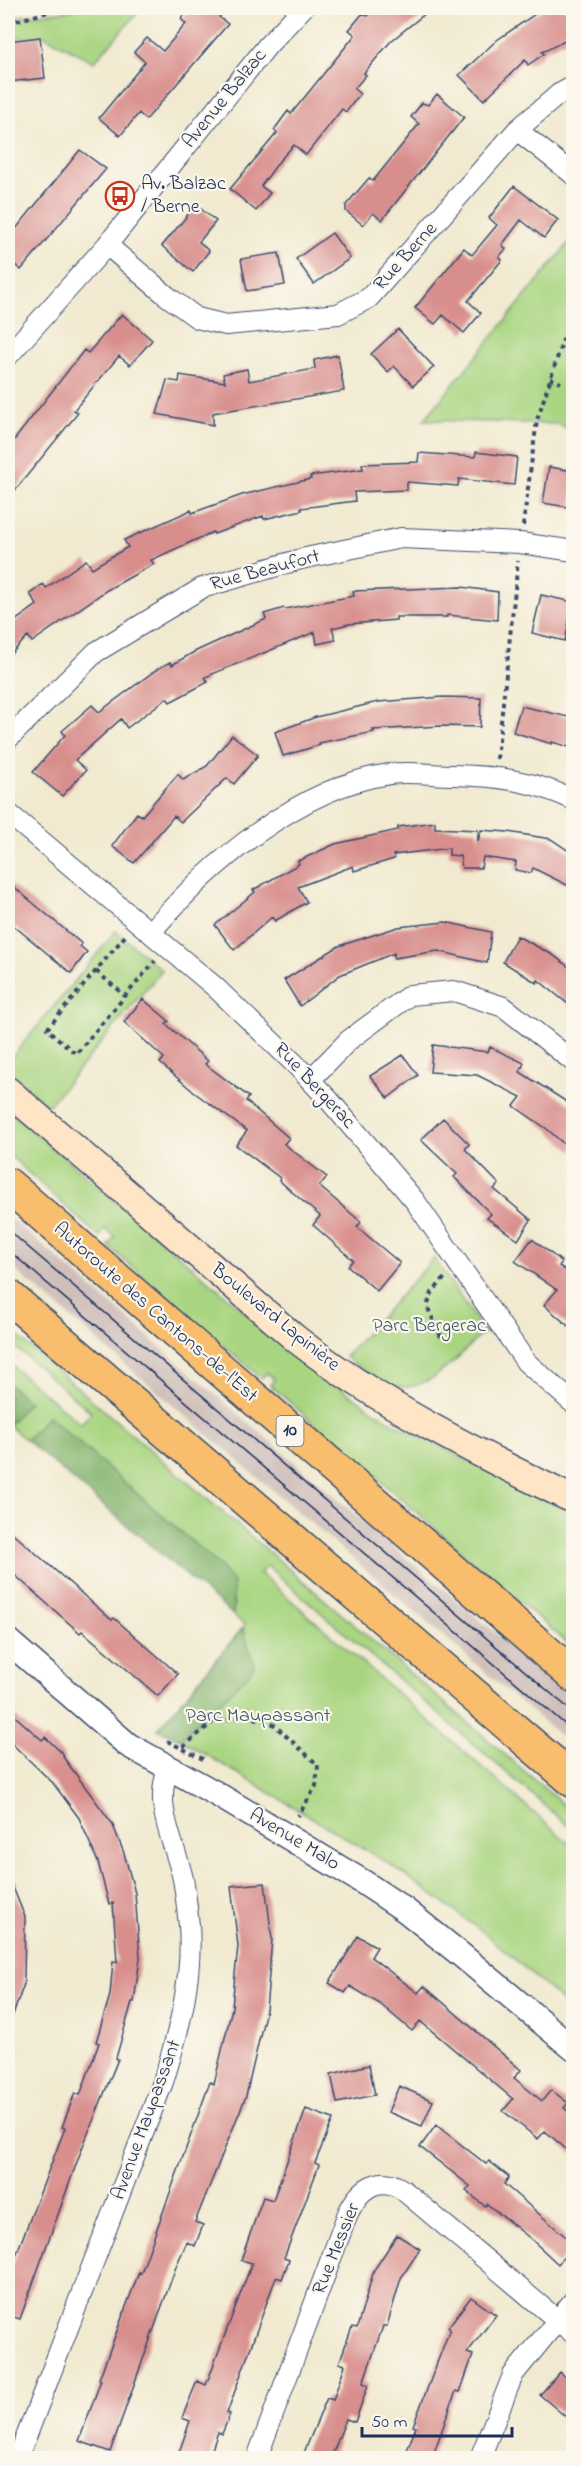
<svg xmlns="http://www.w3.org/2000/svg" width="581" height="2466" viewBox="0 0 581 2466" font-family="'Indie Flower',sans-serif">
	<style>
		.industrial { fill: #d0c0bc }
		.green { fill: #a9d581; stroke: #628270; stroke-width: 1.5 }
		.forest { fill: #86b66f; stroke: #507266; stroke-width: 1.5 }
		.building { fill: #d88e8d }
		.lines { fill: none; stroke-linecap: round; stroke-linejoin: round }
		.minor-casing { stroke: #3b4b6f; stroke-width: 22 }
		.tertiary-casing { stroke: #3b4b6f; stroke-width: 27 }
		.secondary-casing { stroke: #3b4b6f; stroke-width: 30 }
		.motorway-casing { stroke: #3b4b6f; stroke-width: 36 }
		.path { stroke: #3b4b6f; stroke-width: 4; stroke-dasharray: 4.5 4.5; stroke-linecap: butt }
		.minor { stroke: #fff; stroke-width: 20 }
		.tertiary { stroke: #fff; stroke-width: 24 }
		.secondary { stroke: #fde5c5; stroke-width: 27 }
		.motorway { stroke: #f9be6d; stroke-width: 33 }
		.tram { stroke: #1b2f5e; stroke-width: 1.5 }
		.labels { text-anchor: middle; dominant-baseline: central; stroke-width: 4.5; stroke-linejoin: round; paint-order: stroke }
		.shield { fill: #fbf7ec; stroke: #5e6b89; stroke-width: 1.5 }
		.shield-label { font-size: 18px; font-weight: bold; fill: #1b2f5e }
		.street-label { font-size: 20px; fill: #1b2f5e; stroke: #fbf7ec }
		.poi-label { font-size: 20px; fill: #1b2f5e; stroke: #fbf7ec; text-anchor: start }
		.park-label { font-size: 20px; fill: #3e5867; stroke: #fbf7ec }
	</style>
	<rect width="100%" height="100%" fill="#fbf7ec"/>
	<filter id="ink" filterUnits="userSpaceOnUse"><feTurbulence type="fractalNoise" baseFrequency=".0167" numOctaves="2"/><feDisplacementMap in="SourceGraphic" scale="12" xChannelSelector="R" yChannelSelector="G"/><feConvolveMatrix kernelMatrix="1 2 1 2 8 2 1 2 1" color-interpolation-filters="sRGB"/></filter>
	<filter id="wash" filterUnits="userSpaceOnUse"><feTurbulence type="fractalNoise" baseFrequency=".008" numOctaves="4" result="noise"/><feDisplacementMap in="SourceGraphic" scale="24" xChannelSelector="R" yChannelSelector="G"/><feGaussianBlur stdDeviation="1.35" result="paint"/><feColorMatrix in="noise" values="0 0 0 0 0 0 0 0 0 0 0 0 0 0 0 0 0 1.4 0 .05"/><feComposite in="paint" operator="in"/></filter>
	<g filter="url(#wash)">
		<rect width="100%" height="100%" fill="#f1ead0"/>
		<path class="industrial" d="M8,1216L392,1546L573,1698V1747L8,1264Z"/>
		<path class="green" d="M73,8H142L94,62L43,35L8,39V18L73,10Z
			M573,238V430L556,424L424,420Z
			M116,931L162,970L48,1106L8,1071V1062Z
			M8,1110L311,1368L388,1420L573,1514V1648L270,1385L274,1379L267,1373L261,1378L108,1246L115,1237L105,1229L99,1237L8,1154Z
			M434,1258L484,1332C455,1358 423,1404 379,1381C367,1375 356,1365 345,1357Z
			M8,1328L573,1813V1830L267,1566L260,1573L573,1847V2011L487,1935L394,1867L180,1739L158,1729L245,1625L233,1615L234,1602L48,1416L26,1440L8,1425L28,1402L8,1383V1363L81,1424L91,1412L8,1341Z"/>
		<path class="forest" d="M8,1383L29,1402L8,1425Z
			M48,1416L220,1566L233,1582V1615L26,1440Z
			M243,1628C248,1639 248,1654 255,1663L249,1674L180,1739L158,1729Z"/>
		<g id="blocks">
			<path class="building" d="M190,8H227L219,17L228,24L146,120L139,113L120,136L99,118L145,62L134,52L147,38L163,51L186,24L181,19Z
				M376,8H432L391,41L364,73L366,75L354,89L360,94L346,112L342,109L306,155L294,145L280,160L261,186L270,193L256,211L230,189L277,133L274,130L288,111L291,114L355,35L349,30L363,13L368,16Z
				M544,8H573V37L542,52L544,54L528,65L525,60L484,100L459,75L497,40Z
				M40,37L45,78L8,82V41Z
				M437,94L464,117L382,220L373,213L363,225L346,211V205L369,178L373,181L419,124L411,117L422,103L428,105Z
				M80,150L106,169L21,270L8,259V224L15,230Z
				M514,186L558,220L544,238L521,220L502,245L506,249L499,257L502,260L468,301L481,313L464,333L443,315L435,324L415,308L464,248L472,255L497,225L489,218Z
				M196,205L216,221L199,242L209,251L193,272L162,246Z
				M332,233L350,258L314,284L296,259Z
				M279,253L285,285L247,291L241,259Z
				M122,314L152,340L130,365L119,356L74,410L78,413L8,499V448L84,350L88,353Z
				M398,329L434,367L413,386L394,366L388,372L371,354Z
				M338,355L344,391L213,413V425L157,414L167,380L179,382L180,375L225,382L223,374L247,369L249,381L315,369L314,360Z
				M476,452L517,457L514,485L459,479L458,486L407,482V490L354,492L355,501L301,508L302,510L264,519L263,516L214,534L213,532L151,560L154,564L107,590L32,642L28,636L8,657V626L37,605L30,594L43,584L46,588L86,560L92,568L128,547L124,540L191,510L192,513L242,495L311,479L310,476L363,469L362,464L418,462L419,453L475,457Z
				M549,467L573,471V508L543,503Z
				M461,587L498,592L497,620L447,615V617H396V620L349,624L332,628L336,640L317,644L315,632L205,677L208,682L170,702L167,698L127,728L121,719L75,760L86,770L62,796L33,772L65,735L62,731L92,705L99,712L156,670L170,662L172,665L194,652L266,619L264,614L284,608L285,609L354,596L353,591Z
				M541,595L573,602L565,641L532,633Z
				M443,697L481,698L480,727L441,726L373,730L374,732L319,743L320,745L283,756L275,732L316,717L378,702Z
				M521,706L573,718V748L552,742V744L513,732Z
				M232,735L258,755L234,784L227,778L181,822L174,816L134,863L112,846L137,813L142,816L178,774L183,780L207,766Z
				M435,822V828L478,830V841L481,830L508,832L551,839L573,854V888L533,868L531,873L515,870L516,862L483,857L481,868H462L460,856L449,855V848L393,855L394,859L354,871L353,866L298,887L307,902L275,921L272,917L234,950L215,925L255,892L253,890L299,864L298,861L335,844L398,830V827Z
				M8,882L82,944L80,946L87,952L71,973L8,921Z
				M445,922L491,932L487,963L438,951L394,958V953L340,975L300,1006L284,980L339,946L398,927Z
				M517,936L553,955L573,970V1008L538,980L537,983L503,962Z
				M143,999L169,1021L166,1024L208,1061L205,1064L249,1097L246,1101L289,1138L284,1144L327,1177L319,1186L361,1222L357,1227L400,1263L377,1291L348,1266L353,1260L313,1225L320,1216L291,1191L279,1180L280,1178L236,1145L247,1131L195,1093L160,1063L164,1058L124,1022Z
				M433,1045L488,1052L490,1047L524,1063L520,1072L573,1106V1152L547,1129L514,1106L521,1097L477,1075L430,1072Z
				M403,1055L418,1075L388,1098L370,1076Z
				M443,1118L469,1144L465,1149L499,1184L494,1189L531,1220L518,1240L487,1218L491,1214L454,1177L457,1174L421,1140Z
				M532,1239L562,1262L559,1266L570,1273L573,1268V1330L544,1305L557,1290L515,1261Z
				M8,1529L112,1620L114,1618L178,1674L158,1696L82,1631L80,1633L8,1569Z
				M8,1710L42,1740L45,1737L64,1755L63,1757L112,1823L124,1853L135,1893L140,1958L134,2002H132L116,2058L118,2059L81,2151L20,2319L8,2315V2276L65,2128L62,2127L75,2093L80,2095L99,2043L96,2042L110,1995L113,1961L117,1962L113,1903L109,1904L98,1862L79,1818L53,1783L8,1740Z
				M8,1875L25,1917L24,1984L10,2023H8Z
				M265,1883L272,1939L266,2010L246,2096L195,2222L203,2225L195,2246L187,2242L177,2264L110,2452L79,2441L101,2380L99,2379L139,2272L141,2273L210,2082L214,2084L232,2008L235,1974L238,1946L231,1886Z
				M358,1936L377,1947L371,1957L418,1993L424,1986L521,2070L514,2078L542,2101L551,2090L568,2103L564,2108L573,2116V2155L545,2131L538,2139L503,2111L513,2099L420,2021L412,2031L380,2004L350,1986L345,1993L329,1983Z
				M369,2065L375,2095L337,2103L331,2074Z
				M399,2086L433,2101L422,2126L388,2112Z
				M306,2109L333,2119L315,2163L319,2165L284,2258L289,2260L282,2279L276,2277L227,2413L230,2414L222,2434L218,2432L209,2458H177L190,2421L182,2418L197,2381L206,2385L252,2263L241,2260L263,2197L273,2200Z
				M436,2125L486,2164L489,2161L509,2177L504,2184L573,2243V2246L558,2264L531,2239L487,2204L485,2206L466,2191L470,2186L420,2147Z
				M397,2235L420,2249L401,2278L387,2326H383L363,2383L368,2385L355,2422L346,2419L331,2458H314L303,2455L327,2398L333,2400L345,2365L339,2363L352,2327L357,2328L374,2270Z
				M471,2297L496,2315L467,2353L473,2355L460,2392L456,2391L432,2458H404L416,2427L413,2426L450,2329L448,2327Z
				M560,2372L573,2384V2423L540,2395Z"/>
		</g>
	</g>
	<g filter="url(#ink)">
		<use href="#blocks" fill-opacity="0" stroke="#3b4b6f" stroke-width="1.5"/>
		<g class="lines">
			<g class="minor-casing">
				<path id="minor" d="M517,130L574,175
					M107,245L167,296L197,318L226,325L338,314L369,298L517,130L559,94L574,86
					M8,356L107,245L268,45L303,8
					M8,739L96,652L202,588L301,559L401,538L520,543L574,551
					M8,813L215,987L296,1065L328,1099L415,1201L526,1362L574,1404
					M151,932C208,865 300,786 390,774C410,771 433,775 454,775C498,776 534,781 574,800
					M310,1080L349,1040L410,995L454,991L504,1007L574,1062
					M18,2458L163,2082C179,2031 193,1979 189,1925C187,1910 186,1894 183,1879C175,1843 152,1804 169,1768
					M257,2458L348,2213C359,2190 378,2173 403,2190L574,2334
					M480,2458L513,2375L574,2300"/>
			</g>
			<g class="tertiary-casing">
				<path id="tertiary" d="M8,1641L128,1745L215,1793L363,1882L405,1910L460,1954L574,2049"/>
			</g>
			<g class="secondary-casing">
				<path id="secondary" d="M8,1091L296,1339C381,1405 477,1453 574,1500"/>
			</g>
			<g class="motorway-casing">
				<path id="motorway" d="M8,1185L574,1676
					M8,1296L574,1781"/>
			</g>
			<path class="path" d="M8,23L63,8
				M550,378L561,383
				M523,526L537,420L574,306
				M497,759L518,561
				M125,936L47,1029L76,1054L155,961
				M96,971L125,996
				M441,1337L427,1306L432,1293L446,1276
				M167,1741L203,1759
				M183,1747L214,1721L250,1717L272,1723L318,1765L316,1786L298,1816"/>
			<use href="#minor" class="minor"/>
			<use href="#tertiary" class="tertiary"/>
			<use href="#secondary" class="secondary"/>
			<use href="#motorway" class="motorway"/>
			<path class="tram" d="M8,1230L574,1713
				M8,1250L574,1732"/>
		</g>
	</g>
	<defs>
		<g id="bus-ring" transform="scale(1.5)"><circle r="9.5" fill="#fbf7ec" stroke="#c8321e" stroke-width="1.5"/><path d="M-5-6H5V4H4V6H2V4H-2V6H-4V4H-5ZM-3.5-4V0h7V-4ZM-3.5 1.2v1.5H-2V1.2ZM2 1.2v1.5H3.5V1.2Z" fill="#c8321e"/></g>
	</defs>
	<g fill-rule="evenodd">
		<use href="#bus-ring" x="120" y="196"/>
	</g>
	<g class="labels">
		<rect class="shield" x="276.5" y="1416" width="27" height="30" rx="4.5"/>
		<g class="shield-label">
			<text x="290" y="1431">10</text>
		</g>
		<g class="street-label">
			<text transform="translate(225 99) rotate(-51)">Avenue Balzac</text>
			<text transform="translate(406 257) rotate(-48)">Rue Berne</text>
			<text transform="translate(265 571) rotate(-15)">Rue Beaufort</text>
			<text transform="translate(314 1086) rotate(47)">Rue Bergerac</text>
			<text transform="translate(155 1313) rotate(41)">Autoroute des Cantons-de-l'Est</text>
			<text transform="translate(275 1318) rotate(39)">Boulevard Lapinière</text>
			<text transform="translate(294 1840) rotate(31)">Avenue Malo</text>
			<text transform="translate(147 2120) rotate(-70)">Avenue Maupassant</text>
			<text transform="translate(337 2249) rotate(-68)">Rue Messier</text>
		</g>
		<g class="poi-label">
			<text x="141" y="184">Av. Balzac<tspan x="141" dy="23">/ Berne</tspan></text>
		</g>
		<g class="park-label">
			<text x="429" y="1326">Parc Bergerac</text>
			<text x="258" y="1716">Parc Maupassant</text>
		</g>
	</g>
	<rect width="581" height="2466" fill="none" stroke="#fbf7ec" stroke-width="30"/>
	<path d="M362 2427v9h150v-9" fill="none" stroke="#1b2f5e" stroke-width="3"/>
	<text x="371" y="2427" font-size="18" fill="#1b2f5e" stroke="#fbf7ec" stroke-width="4.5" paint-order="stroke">50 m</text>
</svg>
